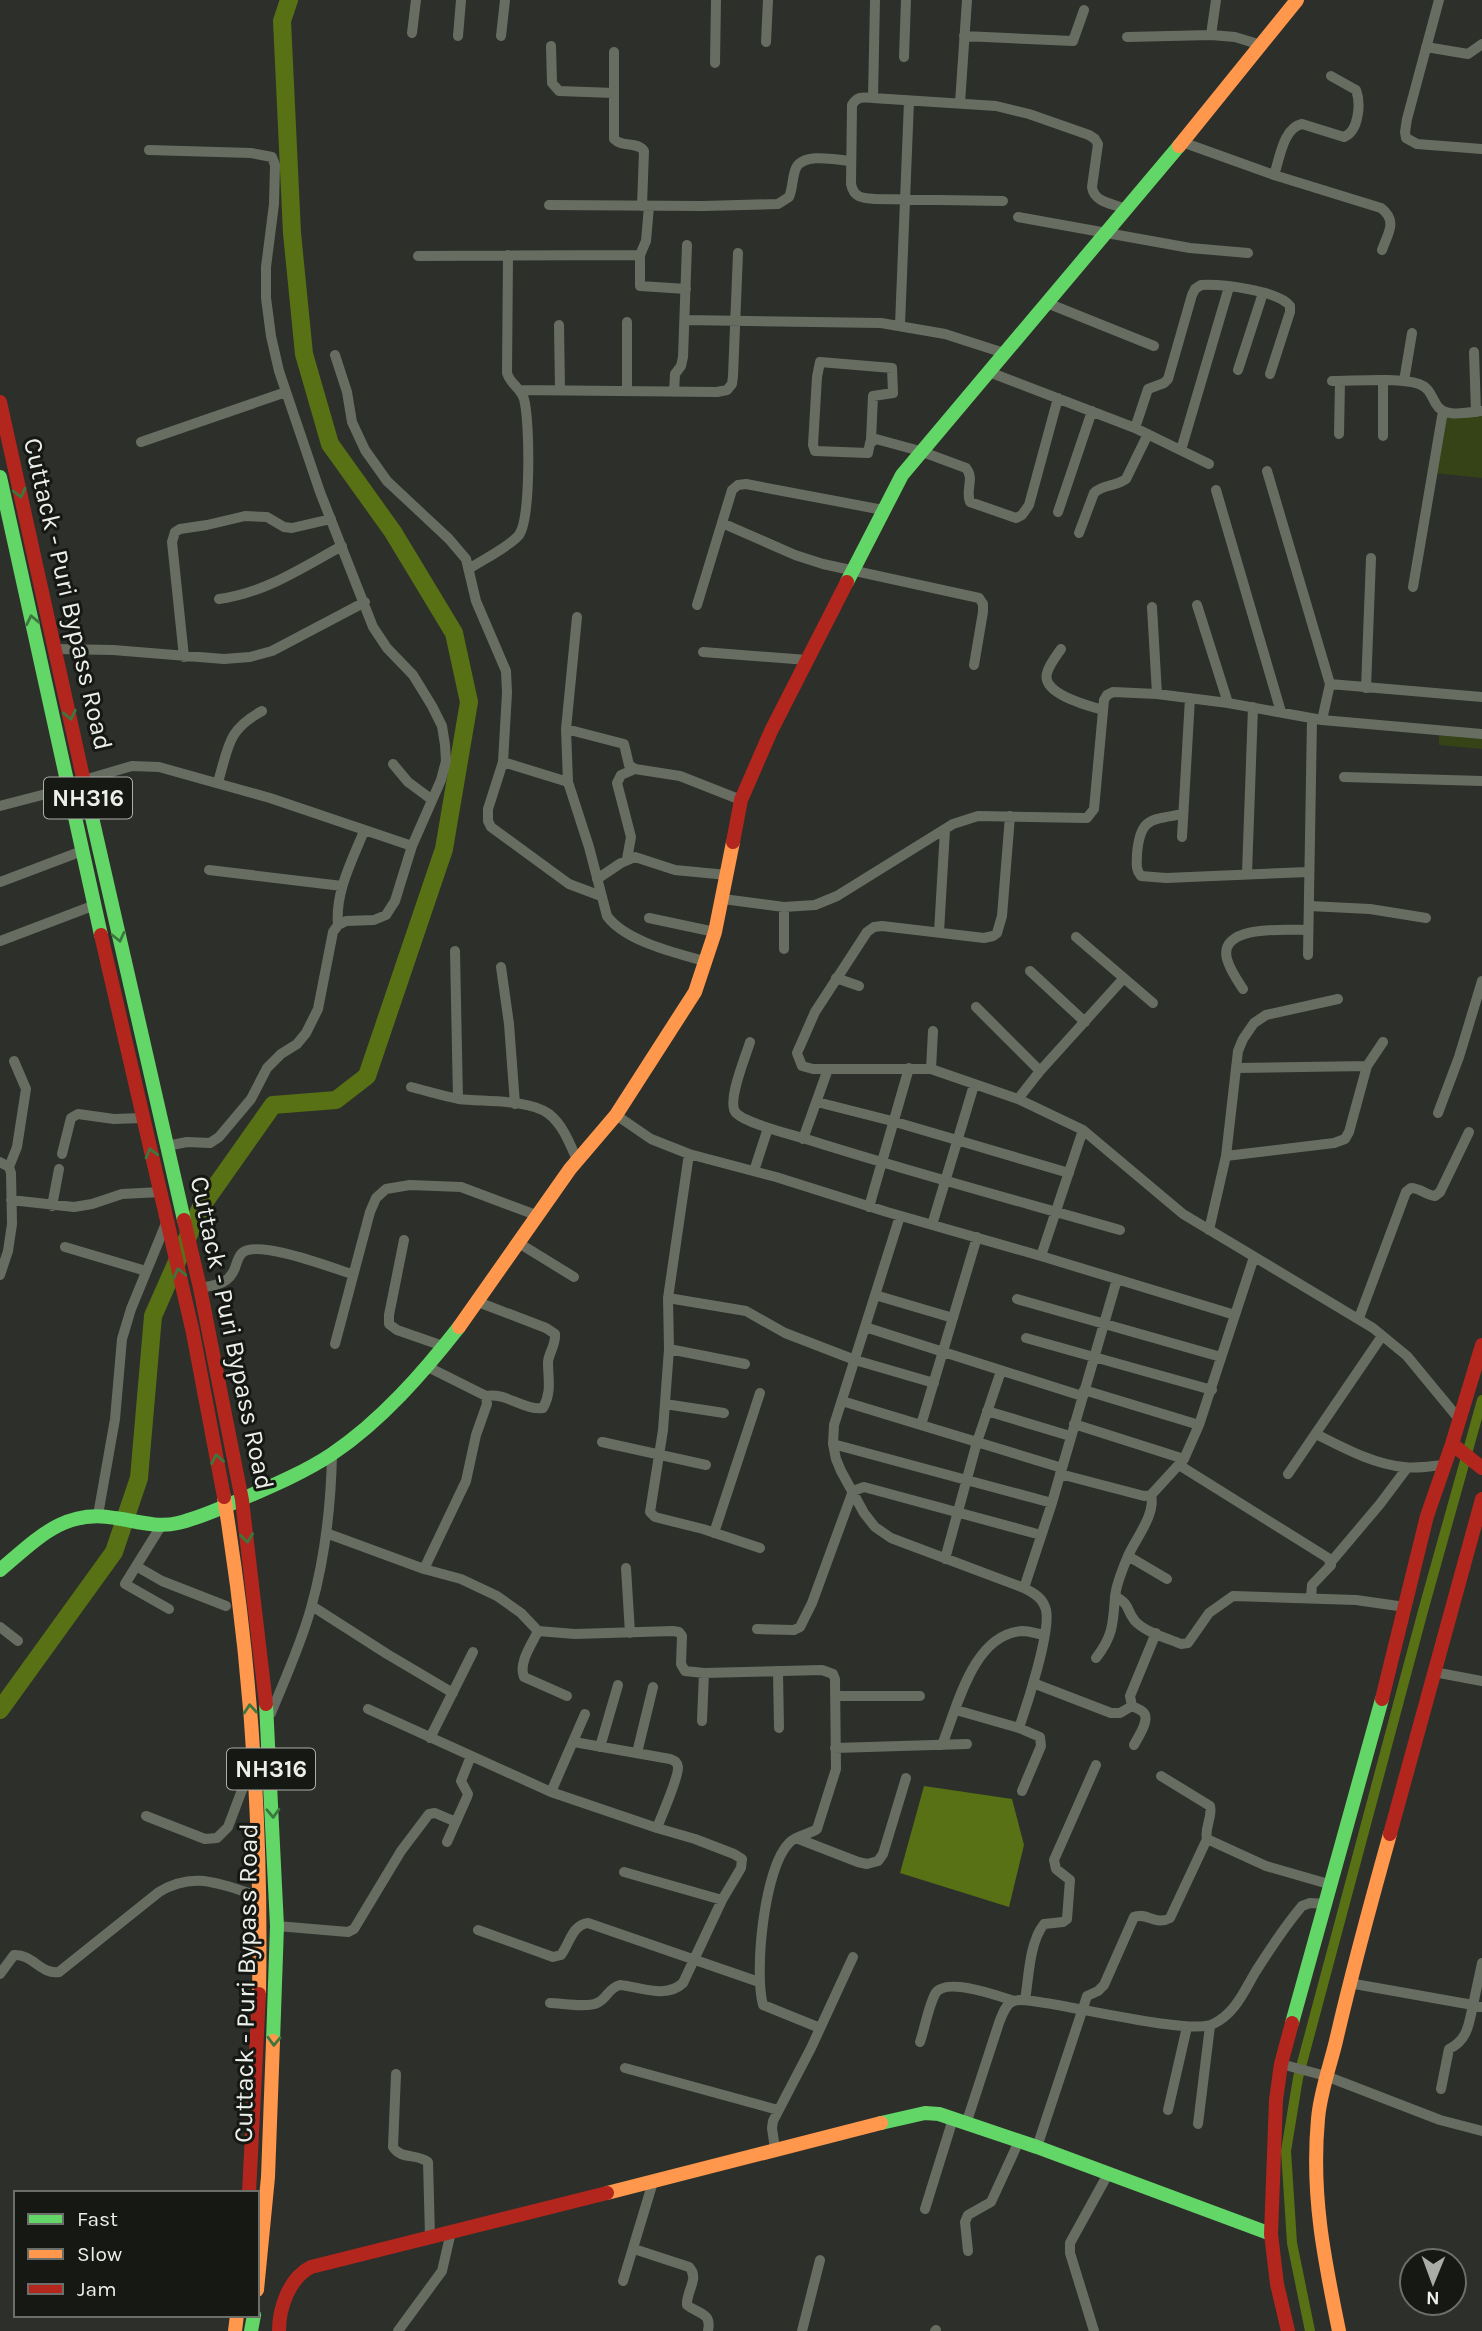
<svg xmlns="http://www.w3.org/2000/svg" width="1482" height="2331" viewBox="0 0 1482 2331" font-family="Karla,sans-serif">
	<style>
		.green { fill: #354316 }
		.water { fill: #577114 }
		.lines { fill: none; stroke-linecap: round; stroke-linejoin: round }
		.canal { stroke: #577114; stroke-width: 10 }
		.river { stroke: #577114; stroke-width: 18 }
		.street { stroke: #686d61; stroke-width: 10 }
		.fast { stroke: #63d668; stroke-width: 14 }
		.slow { stroke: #ff974d; stroke-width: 14 }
		.jam { stroke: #b3261e; stroke-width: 14 }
		.oneway { stroke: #3c773e }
		.labels { text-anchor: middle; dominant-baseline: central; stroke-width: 6; stroke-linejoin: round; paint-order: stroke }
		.shield { fill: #161814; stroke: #acaeaa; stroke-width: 2 }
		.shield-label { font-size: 24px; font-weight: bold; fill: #ecefea }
		.street-label { font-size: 26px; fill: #ecefea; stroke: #161814 }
	</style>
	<rect width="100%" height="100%" fill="#2d2f2a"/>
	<path class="green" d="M1444,412H1482V478L1434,473Z
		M1439,733L1482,737V749L1439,745Z"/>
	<path class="water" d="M924,1786L1012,1799L1024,1845L1009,1907L900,1873Z"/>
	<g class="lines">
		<path class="canal" d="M1310,2331L1292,2243L1286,2151L1298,2078L1423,1611L1482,1400"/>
		<path class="river" d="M0,1710L114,1552L139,1478L153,1316L201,1207L273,1105L336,1100L367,1076L444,849L469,702L454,633L393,532L330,444L304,354L292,233L282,21L289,0"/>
		<path class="street" d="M1439,0L1407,119L1405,132L1406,138L1417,144L1482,149
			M412,33L416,0
			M1211,35L1216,0
			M458,36L461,0
			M501,36L505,0
			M964,36L1073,41L1084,10
			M1127,37L1211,35L1235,37L1261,45
			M766,42L768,0
			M551,46L552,83L559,91L614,93
			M1426,47L1468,54L1482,44
			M614,52V139C623,148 637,141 644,151L642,206
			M904,57L906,0
			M715,63L716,0
			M873,98L875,0
			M960,103L967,0
			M1182,142L1274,175L1381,208C1398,221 1388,233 1382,250
			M149,150L251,153L272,157L275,165L274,204L266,267V298L271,336L279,371L320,492L373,627L387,648L413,675L432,706L442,726L445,745L446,761L441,780L412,846L395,901L386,915L374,920L346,921L338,925L333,932L318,1009L306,1033L297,1044L281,1054L267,1068L251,1099L219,1137L210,1143L187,1142L167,1146
			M1274,175C1280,158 1283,128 1302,124L1344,137C1359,131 1361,103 1356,90L1331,76
			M1003,201L876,199C864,198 854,199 851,184L852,105C857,96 863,97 873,98L996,106L1029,114L1089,135L1095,139L1098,144L1092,187C1094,203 1114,204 1127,209
			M549,205L703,206L778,204L789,197C793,188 792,177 796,168C804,152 837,160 851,161
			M1018,217L1190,248L1248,253
			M640,255V286L686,289
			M418,256L640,255L646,241L649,206
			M1047,303L1154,346
			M685,320L881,323L945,334L1004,353
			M627,322V391
			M559,325L560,390
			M900,325L909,101
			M1474,352L1476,412
			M335,355L347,392L352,422L365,450L387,481L449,539L466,559L476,601L506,671L507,693L503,762L488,809V821L491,827L569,884L601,896
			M1238,370L1263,293
			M989,372L1135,428L1209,464
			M1332,381C1355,381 1398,377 1419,384C1430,388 1431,396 1436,404C1444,419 1468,412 1482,411
			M1404,381L1412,333
			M520,390L717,392L727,390L732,384L733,376L738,253
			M674,392L675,374L681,366L683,357L687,245
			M1135,428L1148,389L1164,383L1168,379L1192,295L1195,289L1201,285C1220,284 1278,290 1290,306V312L1270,374
			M1339,434L1340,381
			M1383,436V381
			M871,440L873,396L893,393L892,368L820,362L817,377L813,445L815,451L868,453L870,443L876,439L920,451L966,468C975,479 965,489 970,502L1016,518L1022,515L1029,505L1058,398
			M141,442L286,392
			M1181,450L1229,287
			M1267,471L1330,684L1322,720
			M1216,490L1281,712
			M1058,512L1092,411
			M722,523L795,555L823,564L979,598L983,604V612L974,665
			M1079,533L1094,493C1103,484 1115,487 1126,479L1148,434
			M469,569C482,560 509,547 519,535C531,518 530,421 524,399C521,388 510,384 507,373L508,255
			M1413,587L1443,411
			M219,599C265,593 301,568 342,546
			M697,605L732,490L738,485L746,484L883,510
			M1197,605L1228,703
			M1152,607L1157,694
			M577,617L566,729L568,782L589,847L607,916C626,942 677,953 707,962
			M56,649L113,650L224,659L250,657L272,651L365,602
			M1061,649C1056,656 1049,665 1047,673C1041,694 1089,706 1103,710
			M703,652L807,660
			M184,657L172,542L175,532L180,529L207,525L245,516L267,517L284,527L292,528L331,519
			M1330,684L1482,697
			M1366,688L1371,558
			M566,729L624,744L629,765L635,769L680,776L741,800
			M503,762L568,782
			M393,764L408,782L431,799
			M1344,777L1482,781
			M84,780L132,766L159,767L270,798L412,846
			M218,782C229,746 227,730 262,711
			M0,806L69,788
			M1183,814C1151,820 1140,817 1137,854C1137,863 1135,869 1141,876L1166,878L1308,872
			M1010,816L1002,916L997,933L993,936L984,938L882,926L874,927L867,932L815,1012L797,1053L802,1066L813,1069H931L1018,1099L1083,1130L1183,1214L1373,1328L1407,1356L1459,1419
			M1182,837L1190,698
			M627,859L631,837L617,783L621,775L635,769
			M209,870L342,886
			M1247,873L1253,707
			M597,879L621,863L635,857L675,870L727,875
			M0,882L82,851
			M723,899L784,907L815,905L837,896L953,824L978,816L1087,818L1094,809L1104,700L1107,695L1113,692L1157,694L1228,703L1322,720L1482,734
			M1309,906L1370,909L1426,918
			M784,907V949
			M649,918L715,932
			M338,925C335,892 352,861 364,831
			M939,932L945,830
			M1076,937L1153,1003
			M0,941L95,905
			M455,951L458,1099
			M1308,955L1312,719
			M501,967L509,1024L515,1104
			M1030,971L1085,1022
			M836,978L859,986
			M1243,989C1237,980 1230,970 1227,959C1218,924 1288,930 1308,930
			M976,1007L1040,1071
			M750,1042C746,1056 726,1102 736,1113C747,1124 790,1134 806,1139C910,1172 1015,1200 1120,1230
			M1237,1068L1367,1066
			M931,1069L933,1031
			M411,1087C427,1091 443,1096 459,1099C483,1102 530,1099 549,1114C563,1125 570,1144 577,1160
			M1018,1099L1040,1071L1123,979
			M817,1102L892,1121L1069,1173
			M1438,1113L1459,1057L1482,981
			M616,1115L651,1139L689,1154L776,1177L887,1212L1041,1256L1235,1315
			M803,1139L828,1069
			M62,1154L71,1118L78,1114L114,1119L142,1118
			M689,1154L668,1298L669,1349L663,1430L650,1512L655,1517L703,1529L760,1548
			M1226,1156L1334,1143L1345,1139L1349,1132L1367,1066L1383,1042
			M0,1162L9,1167L11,1173L12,1224L8,1251L0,1275
			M9,1167L17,1147L26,1089L14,1061
			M754,1171L768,1128
			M11,1200L74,1207L92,1204L122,1194L161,1192
			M52,1206L59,1169
			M869,1207L909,1068
			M900,1216L834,1425L833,1444L836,1459L841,1471L864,1513L875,1527L891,1538L1024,1588C1034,1593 1043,1598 1046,1610C1051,1631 1027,1705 1019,1728
			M932,1225L974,1085
			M1209,1230L1226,1156L1238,1051L1243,1039L1254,1023L1266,1015L1338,999
			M404,1240L389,1315V1324L397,1330L443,1346
			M517,1242L574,1277
			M65,1247L146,1271
			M1041,1256L1083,1130
			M200,1288C216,1285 229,1284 235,1268C237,1262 238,1257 242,1253C258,1239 332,1268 352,1274
			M875,1295L953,1318
			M668,1298L746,1311L785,1333L855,1360L934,1383
			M1017,1299L1221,1357
			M478,1302L546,1328L555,1334C556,1345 549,1352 548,1362C548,1379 552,1392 543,1408C524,1411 506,1392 486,1396
			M1359,1318L1406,1192L1411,1188C1420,1188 1426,1195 1435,1196L1440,1192L1469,1132
			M865,1327L1082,1396
			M1026,1338L1212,1390
			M335,1344L370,1212L376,1198L386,1189L410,1185L461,1187L536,1215
			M669,1349L745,1364
			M1084,1390L1199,1425
			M842,1401L1062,1468
			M665,1404L724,1413
			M987,1411L1070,1436
			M1074,1424L1184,1459
			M921,1425L977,1237
			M1316,1434C1344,1448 1373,1464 1404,1467C1417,1469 1431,1466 1443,1465
			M602,1442L706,1465
			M833,1444L1052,1503
			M1179,1465L1328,1558L1331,1565L1312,1585L1311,1598
			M1060,1474L1144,1496L1151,1495L1184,1459L1199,1425L1254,1257
			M1288,1474L1382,1336
			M98,1515L115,1419L122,1339L131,1309L167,1221
			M161,1526L125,1584L169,1609
			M326,1533L424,1569L461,1579L497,1596L521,1613L538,1631L575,1634L673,1631L679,1632L682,1636L681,1664L685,1671L704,1673L822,1670L833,1674L835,1679L836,1769L817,1829C808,1835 796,1835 789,1843C764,1868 754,1972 763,2005L820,2028
			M714,1533L760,1393
			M1128,1556L1167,1579
			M945,1559L977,1442L1001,1371
			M1331,1562L1380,1504L1407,1468
			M136,1566L162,1581L226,1606
			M626,1568L630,1633
			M424,1569L466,1481L476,1435L487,1404L486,1396L428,1367
			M1024,1588L1051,1506L1117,1279
			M1115,1596C1132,1606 1125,1609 1135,1621C1145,1632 1167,1638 1181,1644L1188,1643L1209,1613L1233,1596L1356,1600L1405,1607
			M312,1606L387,1654L453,1693
			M0,1627L18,1641
			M757,1629L794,1630L800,1627L812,1603L853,1491L864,1487L1041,1535
			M538,1631C532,1644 518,1663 524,1677L567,1696
			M1096,1658C1113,1636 1113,1624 1115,1597C1116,1584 1123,1568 1128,1556C1136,1538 1156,1514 1151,1495
			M778,1671L779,1728
			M1434,1672L1482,1681
			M1033,1683L1111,1713H1120L1132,1706
			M835,1696H920
			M368,1709L551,1792L657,1828L695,1839L734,1854L742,1859L741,1868L722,1900L683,1983C666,1999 641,1987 620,1985C608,1988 607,1999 597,2003C587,2008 561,2003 550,2003
			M956,1710L1019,1728L1040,1737L1041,1746L1022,1791
			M271,1713C285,1679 301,1644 311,1608C325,1558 331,1505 332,1454
			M702,1721L704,1673
			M430,1738L473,1652
			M574,1742L670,1759C674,1761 677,1761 678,1767C679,1777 661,1817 657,1828
			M942,1745C957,1708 973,1633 1023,1631C1030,1631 1037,1634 1044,1635
			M1134,1745C1138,1737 1151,1719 1143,1712C1140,1709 1136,1708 1132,1706L1130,1696L1156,1633
			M600,1747L618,1685
			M835,1748L967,1744
			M637,1753L653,1687
			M1161,1776L1210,1806C1213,1817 1204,1828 1207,1839L1266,1866L1332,1885
			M551,1792L585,1714
			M146,1816L205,1839L217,1838L228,1827L250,1769
			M796,1838L858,1862L867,1864L878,1861L883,1854L906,1778
			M447,1842L467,1797L468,1794L461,1781L471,1756
			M624,1872L722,1900
			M277,1926L348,1932L354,1929L401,1851L429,1814L435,1813L456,1822
			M478,1930L553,1957L561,1955C570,1943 572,1925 588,1923L759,1982
			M1482,1963L1473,2005L1482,2007
			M0,1974L14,1955C33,1954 41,1975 59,1972L159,1892C195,1870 221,1885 259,1896
			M1349,1983L1473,2005C1469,2023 1468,2040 1449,2049L1441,2089
			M1025,2000C1029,1977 1029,1943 1044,1924L1063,1922L1067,1919L1070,1880L1056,1869L1054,1860L1096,1765
			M920,2042C925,2027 928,2008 935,1994C945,1976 998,1996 1014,2001
			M1281,2064L1326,2076L1440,2120L1482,2131
			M625,2068L778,2110
			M396,2074L393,2147C401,2160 417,2153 428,2162L430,2236
			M1168,2110L1187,2027
			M966,2124L999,2023C1002,2015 1005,2005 1013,2001C1022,1998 1036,2002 1045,2003C1076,2007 1192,2035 1213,2024C1235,2014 1244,1991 1256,1971C1270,1949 1285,1926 1302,1906L1310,1903L1327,1904
			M1198,2124L1210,2026
			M1037,2147L1087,1996L1098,1991L1104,1985L1134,1917C1147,1912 1156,1926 1170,1918L1207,1839
			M775,2149L772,2128L773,2121L811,2048L853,1957
			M925,2209L953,2119
			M634,2249L689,2267C700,2278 686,2291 687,2305C698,2314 712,2312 708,2331
			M968,2251L965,2222L968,2215L991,2202L1019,2141
			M623,2281L653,2182
			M398,2331L442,2271L451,2232
			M802,2331L820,2260
			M935,2331L936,2330
			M1094,2331L1070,2253V2243L1108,2174"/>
		<path class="fast" d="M0,477L101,935
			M847,582L902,475L1179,146
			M86,791L184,1220
			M0,1570C36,1540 64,1508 115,1518C136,1521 157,1528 178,1523C200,1518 221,1508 242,1499C272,1486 305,1472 332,1454C381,1421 423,1373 459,1327
			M266,1704L277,1926L273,2041
			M1292,2023L1382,1699
			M881,2123L925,2113L939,2114L1037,2147L1271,2234
			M251,2331L254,2315"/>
		<path class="slow" d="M1179,146L1297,0
			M459,1327L570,1169L616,1115L695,992L715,932L733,842
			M224,1497C251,1661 262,1827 259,1994
			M607,2193L881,2123
			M257,2290L268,2177L273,2041
			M235,2331L237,2315
			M1339,2331C1324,2258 1311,2194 1318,2119C1320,2093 1330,2066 1336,2041C1352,1971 1371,1902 1390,1834"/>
		<path class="jam" d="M0,402L86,791
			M733,842L741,800L771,731L847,582
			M101,935L193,1333L224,1497
			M184,1220L200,1288L242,1500L266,1704
			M1452,1444L1482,1468
			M1382,1699L1427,1516L1452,1444L1482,1345
			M1390,1834L1482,1499
			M249,2193L259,1994
			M279,2331C279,2308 289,2278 311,2267L607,2193
			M1288,2331L1277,2284L1271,2234L1276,2100L1281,2064L1292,2023"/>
	</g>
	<defs><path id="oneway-chevron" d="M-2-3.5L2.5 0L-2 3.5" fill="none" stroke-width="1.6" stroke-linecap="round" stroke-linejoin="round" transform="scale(1.75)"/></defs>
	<g class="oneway">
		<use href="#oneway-chevron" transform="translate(20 493) rotate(77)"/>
		<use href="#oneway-chevron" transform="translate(32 620) rotate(-102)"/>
		<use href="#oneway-chevron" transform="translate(70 715) rotate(78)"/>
		<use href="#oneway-chevron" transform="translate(119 937) rotate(77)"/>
		<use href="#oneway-chevron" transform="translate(151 1153) rotate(-105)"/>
		<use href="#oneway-chevron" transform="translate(179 1273) rotate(-103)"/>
		<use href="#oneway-chevron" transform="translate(217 1459) rotate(-100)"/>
		<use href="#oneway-chevron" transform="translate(247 1538) rotate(83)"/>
		<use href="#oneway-chevron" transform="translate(250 1709) rotate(-95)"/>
		<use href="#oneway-chevron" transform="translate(273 1813) rotate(88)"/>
		<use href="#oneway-chevron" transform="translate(274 2041) rotate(92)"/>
	</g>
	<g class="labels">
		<g class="shield">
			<rect x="44" y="777.5" width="88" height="41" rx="5"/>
			<rect x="227" y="1748.5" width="88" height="41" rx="5"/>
		</g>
		<g class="shield-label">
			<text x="88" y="798">NH316</text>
			<text x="271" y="1769">NH316</text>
		</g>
		<g class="street-label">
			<text transform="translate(68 594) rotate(77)">Cuttack - Puri Bypass Road</text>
			<text transform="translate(232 1333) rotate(78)">Cuttack - Puri Bypass Road</text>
			<text transform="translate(246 1983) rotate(-89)">Cuttack - Puri Bypass Road</text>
		</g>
	</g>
	<rect x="14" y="2191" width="245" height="126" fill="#161814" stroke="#6c6e6a" stroke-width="2"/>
	<rect x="28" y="2214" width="35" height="10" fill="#63d668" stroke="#6c6e6a" stroke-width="2"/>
	<text x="77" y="2226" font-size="21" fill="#ecefea">Fast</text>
	<rect x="28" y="2249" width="35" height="10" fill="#ff974d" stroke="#6c6e6a" stroke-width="2"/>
	<text x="77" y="2261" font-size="21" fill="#ecefea">Slow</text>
	<rect x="28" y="2284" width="35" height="10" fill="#b3261e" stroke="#6c6e6a" stroke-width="2"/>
	<text x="77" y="2296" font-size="21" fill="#ecefea">Jam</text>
	<g transform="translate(1433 2282) rotate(181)"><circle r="33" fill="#161814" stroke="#6c6e6a" stroke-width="2"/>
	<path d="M0-5L12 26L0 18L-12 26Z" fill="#a9aca7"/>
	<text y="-10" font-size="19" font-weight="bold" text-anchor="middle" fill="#ecefea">N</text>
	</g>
</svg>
